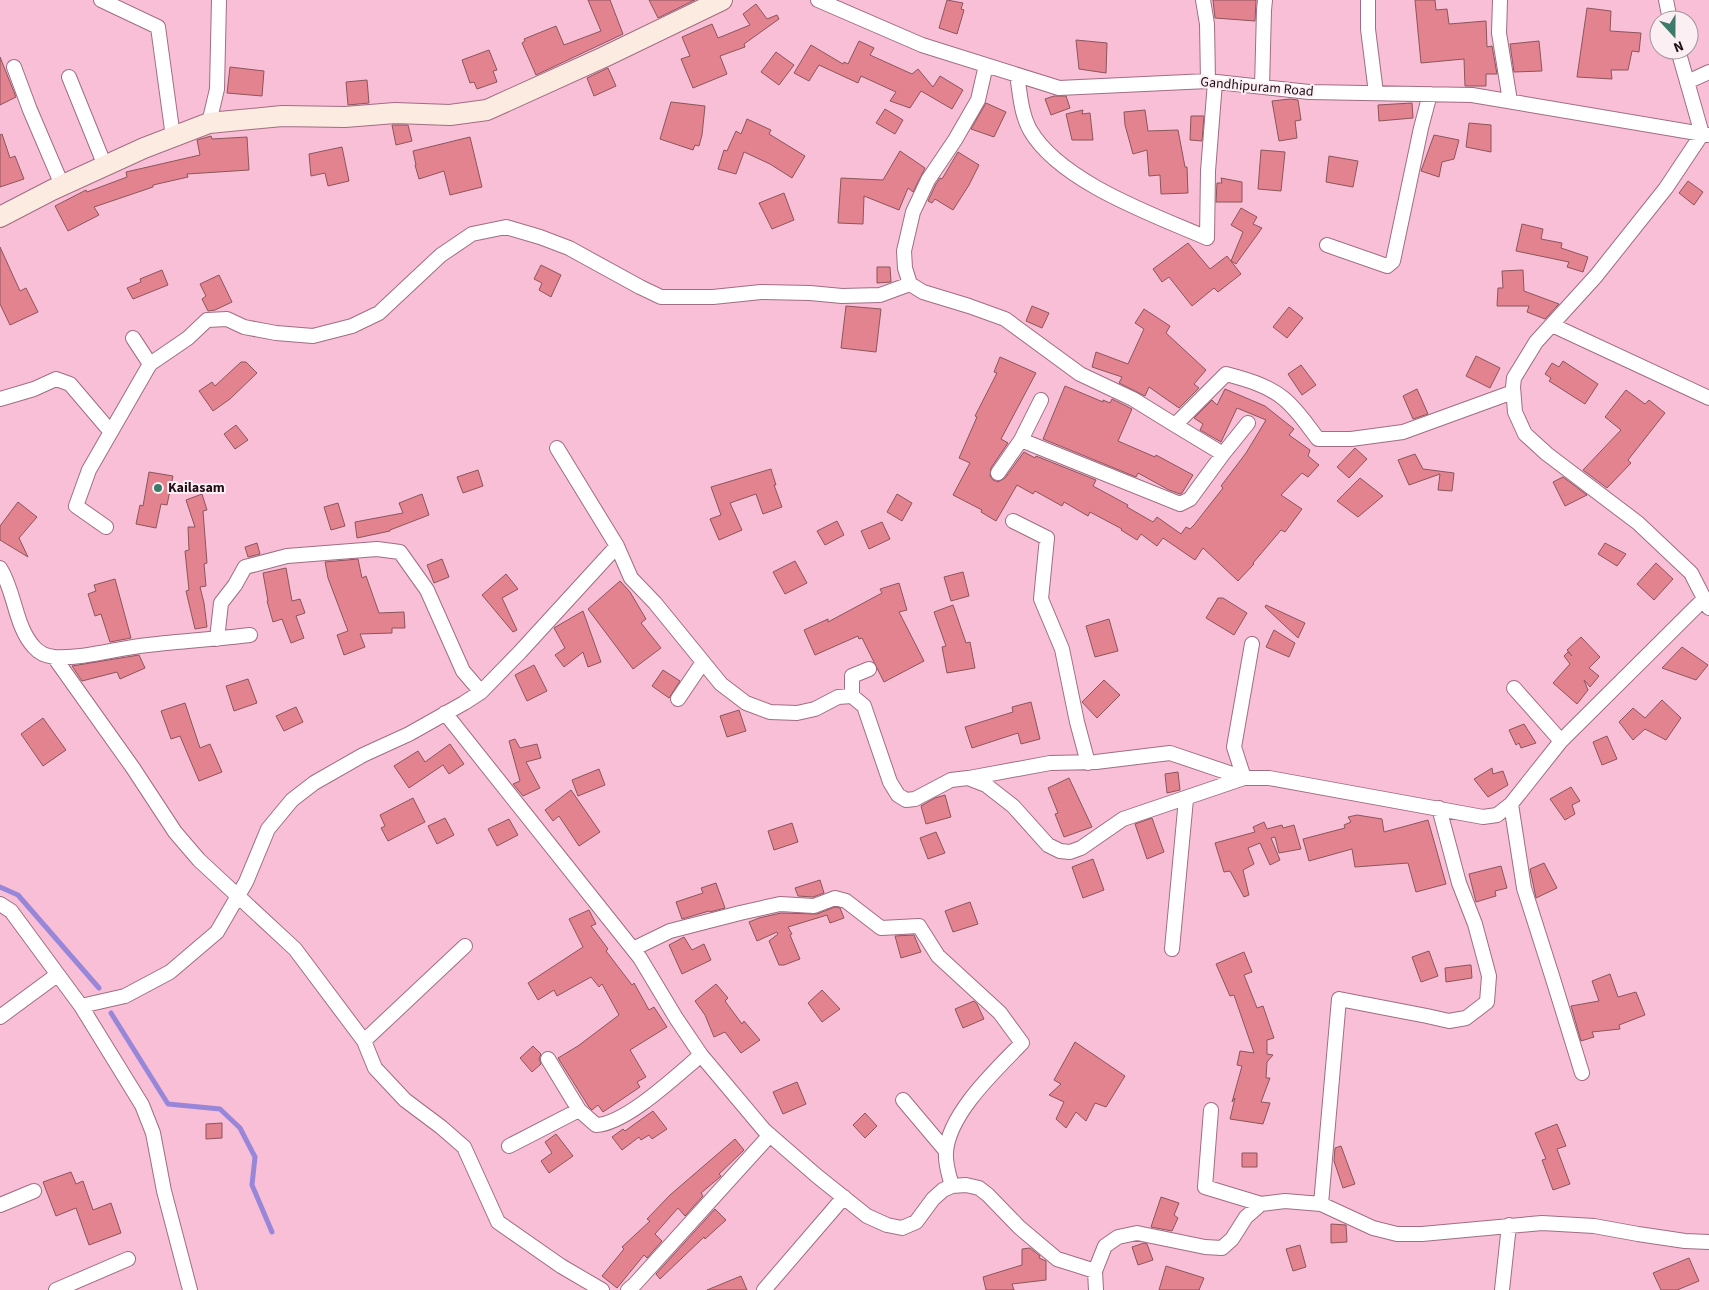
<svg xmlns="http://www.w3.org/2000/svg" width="1709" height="1290" viewBox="0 0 1709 1290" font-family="'Source Sans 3',sans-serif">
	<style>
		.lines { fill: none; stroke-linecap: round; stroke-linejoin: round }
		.stream { stroke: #9887d9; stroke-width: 5 }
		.building { fill: #e48390; stroke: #8b555b }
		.street-casing { stroke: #a16d83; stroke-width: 16 }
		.secondary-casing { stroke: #a16d83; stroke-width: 22 }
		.street { stroke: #fff; stroke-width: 14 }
		.secondary { stroke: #fcebe1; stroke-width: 20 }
		.poi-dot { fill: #3c7b69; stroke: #fceff4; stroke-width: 2 }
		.labels { text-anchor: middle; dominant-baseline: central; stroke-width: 4; stroke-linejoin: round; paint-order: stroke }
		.street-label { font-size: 14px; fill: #210e17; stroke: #fceff4 }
		.poi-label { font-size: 14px; font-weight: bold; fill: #210e17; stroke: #fceff4; text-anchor: start }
	</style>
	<rect width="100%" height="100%" fill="#f9bfd7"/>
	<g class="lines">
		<path class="stream" d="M0,887L18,895L99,988
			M111,1013L168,1104L220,1109L240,1128L255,1157L252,1185L272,1232"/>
	</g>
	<path class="building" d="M588,0H610L623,34L536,75L522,43L525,41L524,39L556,26L564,45L601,31Z
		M649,0H695L658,18Z
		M947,0L963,3L961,9L964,10L957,34L939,28Z
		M1213,0H1256L1255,21L1215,18Z
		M1415,0H1435L1436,10L1447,9L1449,24L1486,21L1487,47L1492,46L1497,74H1486V86H1465L1464,59L1421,63Z
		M756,4L767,19L777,15L779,19L744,44L745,47L720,56L727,74L693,88L681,59L690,56L682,37L712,24L718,38L750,25L743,14Z
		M1587,8L1611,11L1610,31L1641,33L1639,52L1632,51L1628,70H1611L1612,79L1577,77Z
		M1076,40L1107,43L1106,73L1079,69Z
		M859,41L874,48L870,55L912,74L918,69L933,87L940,76L963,90L952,109L921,91L910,108L890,101L896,92L861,76L858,83L819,65L809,81L794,73L811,45L843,64L844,62L848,64Z
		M1539,41L1542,71L1514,72L1510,44Z
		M489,50L497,70L493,71L497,82L477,89L474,82L470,83L462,60Z
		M776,52L794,65L779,85L761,72Z
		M0,57L16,97L0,105Z
		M230,67L264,71L262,96L227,93Z
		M608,68L616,86L594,96L587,78Z
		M367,80L369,103L348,105L346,82Z
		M1054,96H1066L1070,108L1051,115L1045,99Z
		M1290,99L1298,100L1301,120L1295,121L1297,138L1279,141L1272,101Z
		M671,102L705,106L702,135L699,146L695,145L693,150L660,139Z
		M986,103L1006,112L994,137L971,129Z
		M1412,103L1413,118L1379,121L1378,105Z
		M885,109L903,120L895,134L876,123Z
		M1083,110L1082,114L1090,113L1093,140H1072L1066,114Z
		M1145,110L1148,131L1178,130L1185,167H1187L1188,193L1161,194L1160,175L1149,176L1147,150L1133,154L1125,125L1124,112Z
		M1191,116H1204L1202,141L1190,140Z
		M747,119L771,130L769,134L805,156L792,178L770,164L744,152L736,174L718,169L724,150L727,151L736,131L741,134Z
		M1469,123L1491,125V152L1466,147Z
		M392,125H408L412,141L396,145Z
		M2,134L10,158L15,156L24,179L0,187V135Z
		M1434,135L1459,140L1454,159L1442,162L1439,177L1421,171Z
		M211,136L212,139L247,137L249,170L187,174L188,177L153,185V187L94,207L99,215L68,231L55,206L86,190L87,192L127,177L126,172L200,155L197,140Z
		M470,137L482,187L450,195L444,171L419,179L415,165H416L413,151Z
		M342,147L349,181L328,186L325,173L311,176L309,154Z
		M1261,150L1285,152L1281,191L1258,189Z
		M900,151L925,168L913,192L908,188L899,210L864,196L863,224L838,223L841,178L883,180Z
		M958,152L979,165L969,185L953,210L935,199L932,203L928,201L936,184L940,178L942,179Z
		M1329,156L1358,161L1353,187L1326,182Z
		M1221,178L1242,182V202H1216L1217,183H1222Z
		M1688,181L1703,192L1694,205L1679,193Z
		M784,193L794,220L772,229L759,203Z
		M1241,208L1257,217L1253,224L1262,228L1236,264L1231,261L1243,232L1231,225Z
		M1522,224L1543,229L1541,239L1562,243L1561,248L1588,257L1583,272L1567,267L1569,262L1516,251Z
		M1188,243L1210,269L1227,256L1241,274L1218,292L1214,288L1192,306L1169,277L1162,282L1153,269Z
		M0,247L20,291L26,288L38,312L10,325L0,304Z
		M541,265L561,275L551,297L539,290L542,283L534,279Z
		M877,267H890L891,282L877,283Z
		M162,270L168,285L133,299L127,288L141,282L140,279Z
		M1523,270L1524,291L1559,304L1545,319L1527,312L1529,306H1497L1498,288H1503L1502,271Z
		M219,275L232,302L215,310L208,311L202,299L206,296L200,284Z
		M846,306L881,309L876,352L841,348Z
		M1032,306L1049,313L1042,328L1026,321Z
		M1289,307L1303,318L1287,338L1273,327Z
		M1144,309L1170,326L1166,333L1206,370L1194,384L1199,388L1179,408L1149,387L1145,396L1119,383L1122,377L1092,367L1096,352L1128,364L1144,329L1135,323Z
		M1476,356L1500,368L1490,388L1466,376Z
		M1000,357L1036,373L1001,439L1008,443L991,468L990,476L993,480L998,482L1005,478L1024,452L1035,458L1036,456L1096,480L1093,486L1128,505L1127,507L1153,522L1157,517L1181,534L1186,527L1190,529L1194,525L1223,488L1221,486L1246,453L1266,420L1237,408L1221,442L1200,430L1203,424L1194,418L1212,400L1217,405L1225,389L1265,406L1294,429L1289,435L1310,450L1308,456L1319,465L1308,477L1302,473L1281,495L1302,509L1285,532L1281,530L1253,563L1254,564L1238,581L1203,548L1195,560L1163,538L1157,546L1141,534L1137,540L1121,530L1122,529L1090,512L1088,516L1064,502L1062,506L1035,491L1033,494L1017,485L996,521L981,512L982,510L953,495L970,463L959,458L977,417L975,416L997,373L994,372Z
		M1563,361L1598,384L1585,404L1549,381L1551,378L1545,374L1552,363L1559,367Z
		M241,362H246L257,373L230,399L213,411L199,391L212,382L215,386Z
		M1301,365L1316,385L1302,395L1288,374Z
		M1065,386L1103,402V400L1110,403L1112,399L1132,409L1118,441L1155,457L1156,455L1193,475L1182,493L1180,494L1169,490L1138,473L1136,477L1043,439Z
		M1417,389L1428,414L1413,419L1403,396Z
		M1626,390L1645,404L1649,400L1665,413L1628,460L1631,463L1607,488L1583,470L1621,430L1605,417Z
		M236,425L248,440L235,449L224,434Z
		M1355,448L1367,459L1349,478L1337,467Z
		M1415,454L1423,469L1454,473L1452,491L1438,490L1440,474L1409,485L1398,460Z
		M771,469L776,485H774L782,507L763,514L756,494L730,503L742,530L719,540L710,519L721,515L711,487Z
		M478,470L483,486L463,493L457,477Z
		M149,472L173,476L167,505L161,504L156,528L136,524L140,505L143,506Z
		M1563,477L1587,495L1565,506L1553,482Z
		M1360,478L1383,496L1358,517L1337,501Z
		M202,494L207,510L203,511L207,563L204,564L206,586L200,587L204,603L207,627L195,629L186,591L189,590L185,551L189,550L188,527H195L186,500Z
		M422,494L429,515L390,530V531L357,538L355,522L403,513L399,503Z
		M897,494L912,503L902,521L887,512Z
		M18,502L37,517L19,538L28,557L0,540V526Z
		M338,503L345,526L331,530L324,507Z
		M837,521L844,535L825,545L817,531Z
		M882,522L890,539L869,549L861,531Z
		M257,543L260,554L248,557L245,547Z
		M1605,543L1626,554L1617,566L1598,554Z
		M358,559L362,578L366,576L379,613L404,612L405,628H392V633L360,634L365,647L344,655L337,635L348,631L328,578L325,562Z
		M442,559L449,577L434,583L427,565Z
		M795,561L807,583L785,594L773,572Z
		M1656,563L1673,579L1654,600L1637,584Z
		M286,568L292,601L300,599L305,613L296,616L304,638L291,643L282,619L273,622L267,601H268L263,573Z
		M963,572L969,596L951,601L944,577Z
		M506,574L518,589L502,598L517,630L513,632L482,595Z
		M115,579L131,638L110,642L101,614L95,616L88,594L96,591L94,585Z
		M620,581L630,592L646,619L641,623L661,648L633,669L588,609Z
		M899,583L907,610L899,612L924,661L884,682L862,638L859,639L858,636L815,655L804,630L828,619V622L882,593L880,589Z
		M1218,598H1223L1247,613L1234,635L1206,618Z
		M953,605L966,643L970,642L975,668L947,673L942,647L946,646L934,612Z
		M1266,605L1305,623L1298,638L1265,607Z
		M583,611L601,662L588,667L583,652L564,667L555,655L565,648L554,628Z
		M1109,619L1118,651L1095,657L1086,626Z
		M1274,630L1295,643L1289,657L1266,647Z
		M1581,637L1600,657L1589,668L1599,676L1590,687L1584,680L1588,690L1577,704L1553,683L1570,664L1564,656L1568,652L1572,656L1567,650Z
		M1682,647L1708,665L1696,680L1662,668Z
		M139,655L145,668L120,679L117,672L82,681L72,666Z
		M534,665L547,691L527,701L515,675Z
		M663,670L680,681L669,698L652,686Z
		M248,679L257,703L234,711L226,686Z
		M1104,680L1120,695L1097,718L1082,702Z
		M1662,700L1681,718L1666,740L1645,729L1633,740L1619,722L1633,708L1645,718Z
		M1031,702L1040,739L1021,744L1018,733L972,748L965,727L1013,712L1012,707Z
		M185,703L200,748L210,744L222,772L199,781L180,736L171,739L161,711Z
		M296,707L303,722L284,731L276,716Z
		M739,710L746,731L727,737L720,716Z
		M43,718L66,750L43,766L21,734Z
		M1524,724L1536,743L1521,748L1519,743L1516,745L1509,730Z
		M1607,736L1617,759L1602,765L1593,742Z
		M515,739L520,748L537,744L541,758L526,762L540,788L523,796L513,784L520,781L509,741Z
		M450,744L464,764L449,774L443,765L409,788L394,766L418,751L425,762Z
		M1492,768L1493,774L1503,771L1508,785L1488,797L1474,779Z
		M599,769L605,785L578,796L572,780Z
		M1178,772L1180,790L1167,793L1165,774Z
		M1069,778L1092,827L1064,837L1055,814L1058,813L1048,788Z
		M1571,787L1580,801L1572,805L1575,814L1565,820L1550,799Z
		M571,790L600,832L579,846L559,816L553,821L545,810Z
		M945,795L951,817L926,824L921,806L935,798Z
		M413,798L425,822L388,841L381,828L385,826L380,815Z
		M1357,815L1382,819L1384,832L1428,820L1446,884L1416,892L1408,863L1355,867L1352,849L1309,861L1303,839L1345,828L1344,825L1351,822L1348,817Z
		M445,818L454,835L437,844L428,826Z
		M1152,818L1164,852L1147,859L1135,824Z
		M509,819L518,835L497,846L488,829Z
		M1264,822L1267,829L1282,825L1283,828L1294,825L1301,849L1279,853L1275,837L1271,838L1280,860L1270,865L1260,843L1248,848L1254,864L1243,870L1249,895L1244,897L1230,871L1224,872L1215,843L1255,832L1253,827Z
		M792,823L798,842L774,850L768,831Z
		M936,832L945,853L928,859L920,838Z
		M1093,859L1104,890L1083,898L1072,867Z
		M1544,863L1557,888L1536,898L1530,869Z
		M1501,866L1507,888L1495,891L1496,896L1476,902L1469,874Z
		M820,880L824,893L813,897L798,896L795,888Z
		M716,883L725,908L710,912L709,911L682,919L676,902L703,893L701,888Z
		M970,902L978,924L953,932L945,911Z
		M835,907L840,908L844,918L830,923L827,915L788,927L792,934L790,935L800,959L784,965H779L769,941L778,934L777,932L757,941L749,922L759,918L781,913L817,914Z
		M589,910L596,924L591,926L608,949L606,951L632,985L634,983L649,1010L654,1007L667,1027L630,1050L646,1077L637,1082L640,1087L603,1112L598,1105L592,1110L589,1107L558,1058L578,1046L619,1015L602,984L599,987L591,977L557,996L554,990L538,1000L528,983L583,947L569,919Z
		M914,935L921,952L901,958L895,936Z
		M684,937L692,950L704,944L711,960L682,974L669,945Z
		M1429,951L1438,976L1421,982L1412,957Z
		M1244,952L1252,972L1244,975L1257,1008L1263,1006L1274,1038L1267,1040V1054L1273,1055L1267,1062L1266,1078H1270L1261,1102L1270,1103L1263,1124L1230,1119L1235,1098L1232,1102L1242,1066L1237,1065L1240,1051L1254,1053L1234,995L1230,996L1216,964Z
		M1469,965H1471L1472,978L1446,982L1445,968Z
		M1610,974L1618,997L1636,992L1645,1015L1619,1025L1620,1029L1592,1032L1594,1037L1581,1041L1571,1006L1599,1001L1592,981Z
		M716,984L728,998L725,1001L742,1024L744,1021L760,1040L741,1053L725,1032L714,1037L705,1015L695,1001Z
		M822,990L840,1009L822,1022L808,1003Z
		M974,1001L977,1004L984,1019L963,1028L955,1009Z
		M1075,1042L1125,1076L1106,1107L1095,1103L1086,1121L1076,1112L1066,1128L1056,1119L1064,1102L1049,1095L1061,1084L1054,1080Z
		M533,1046L541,1054L539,1059L541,1064L532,1072L520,1058Z
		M797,1082L806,1104L783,1114L773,1092Z
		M653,1111L667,1129L652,1139L649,1135L641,1140L639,1137L622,1150L612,1137L623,1129L625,1131L636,1123Z
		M865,1113L877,1126L865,1138L853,1125Z
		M222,1123V1138L206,1139V1124Z
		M1557,1124L1566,1146L1557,1149L1570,1184L1553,1190L1542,1160L1546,1159L1535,1133Z
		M556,1134L573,1156L549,1173L541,1161L552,1153L545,1142Z
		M735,1139L744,1150L719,1174L721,1176L720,1177L701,1193L703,1196L685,1216L678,1208L655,1234L662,1241L647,1258L644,1255L617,1288L602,1276L624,1249L622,1247L650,1221L647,1219L670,1195Z
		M1341,1146L1355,1184L1343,1188L1334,1161L1335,1148Z
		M1242,1153H1257V1167H1242Z
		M71,1172L76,1184L83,1181L93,1210L111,1203L121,1233L89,1245L76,1208L56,1216L43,1182Z
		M1161,1197L1179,1203L1174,1215L1178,1218L1172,1231L1151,1227Z
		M715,1209L726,1220L705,1239L704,1237L660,1279L656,1274Z
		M1331,1224L1346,1225L1347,1242L1331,1243Z
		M1144,1243L1147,1244L1153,1260L1138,1265L1132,1247Z
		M1300,1245L1306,1267L1293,1271L1286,1249Z
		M1030,1248L1040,1256L1039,1258L1046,1261V1280L1012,1284L1014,1290H986L983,1277L1022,1265V1249Z
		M1689,1258L1699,1281L1677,1290H1661L1653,1273Z
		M1166,1266L1204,1278L1199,1290H1159Z
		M741,1276L747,1290H707Z"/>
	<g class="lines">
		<g class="street-casing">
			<path id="street" d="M101,0L158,27L173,137
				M818,0L922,45L1059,88L1208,81L1309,92L1472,95L1709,135
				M1203,0L1207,24L1208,81
				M1368,0V29L1376,93
				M1500,0L1499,33L1510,101
				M1666,0L1670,20
				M1678,50L1702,134L1666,188L1596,276L1536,342L1514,378L1513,387L1515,412L1525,434L1547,454L1638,523L1691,573L1709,608
				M986,65L978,100L955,140L928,180L913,212L904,251L905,268L910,284L923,292L969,306L1005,319L1080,374L1133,399L1175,425L1226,374C1245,379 1267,385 1283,398C1297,409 1307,425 1318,439H1351L1403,432L1513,392
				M14,67L30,110L62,185
				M1017,75C1020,93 1021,114 1030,130C1060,182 1154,215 1207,238L1208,171L1215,82
				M69,77L105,166
				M1687,82L1709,72
				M1262,87L1264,10L1265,0
				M209,123L217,89L219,0
				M1327,245L1387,266L1393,261L1421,128L1430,94
				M1552,325L1709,398
				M133,338L150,364
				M0,399L34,389L56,379L70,384L110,431
				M1021,440L1180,504L1190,499L1223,454L1175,425
				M557,448L617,546
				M1223,454L1248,423
				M998,473L1021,440L1041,400
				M1013,521L1047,538L1041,599L1062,649L1077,722L1088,763
				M106,527L76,506L89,470L150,364L188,338L207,320L227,319L244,327L276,333L313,336L352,326L379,313L441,255L472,234L506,227L540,237L569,248L640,287L661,297H713L761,292L810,293L842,296L880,295L910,284
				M0,568C15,591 15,627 34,647C39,653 46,656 54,657C85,659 117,648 148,645C182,641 216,639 250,635
				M217,639L221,603L235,585L245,567L287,556L377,549L400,552L427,590L463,671L481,692
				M54,657L133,768L175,832L199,860L295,949L364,1041L375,1068L405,1100L441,1127L464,1147L498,1222L561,1266L602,1290
				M1514,688L1561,741
				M852,696V676L869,669
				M678,699L703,662
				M445,713L640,958L676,1018L701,1055L764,1130L817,1176L867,1216L887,1225L902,1228L916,1222L933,1199L943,1190L952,1186L966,1185L979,1188L988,1195L1019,1227L1057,1259L1095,1271
				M969,778L1050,763L1096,762L1170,753L1244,778
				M1244,778L1234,747L1252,644
				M1511,804L1524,888L1553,979L1582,1073
				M0,904L11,911L81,1006L125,996L170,972L217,932L246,882L268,829L292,800L314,783L363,755L409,734L464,703L481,692L520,652L617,546L631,578L655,603L721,684L746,703L770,712L797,713L815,709L838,697L852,696L864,706L890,782L898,795L906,800L915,799L951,780L968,778L986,785L1013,806L1048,845L1060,851L1070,852L1081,848L1123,819L1244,778H1269L1483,817L1497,815L1511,804L1561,741L1705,598
				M633,949L670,931L740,913L780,904L814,906L835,898L846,901L881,928L919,926L938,956L1000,1013L1022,1043C996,1070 949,1113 946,1152C945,1164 949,1175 952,1186
				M1172,949L1186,799
				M81,1006L142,1105L153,1133L164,1191L190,1290
				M0,1017L57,975
				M364,1041L465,946
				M548,1059L579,1110L596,1125C626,1124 677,1075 701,1055
				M903,1100L946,1151
				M1211,1110L1205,1187L1261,1204
				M509,1146L579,1110
				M1321,1204L1339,999L1427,1016L1449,1021L1466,1018L1487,1002L1489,976L1475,924L1459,883L1439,808
				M0,1205L34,1191
				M56,1290L128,1259
				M628,1290L635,1284L770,1135
				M764,1290L844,1197
				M1096,1290L1095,1271L1105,1246L1118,1237L1137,1233L1205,1247L1222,1248L1232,1239L1246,1217L1261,1204L1285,1201L1321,1204L1373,1228L1397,1234H1422L1542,1223L1594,1226L1638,1234L1685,1241L1709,1242
				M1502,1290L1509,1225"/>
		</g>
		<g class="secondary-casing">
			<path id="secondary" d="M0,217L52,190L144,148L209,123L282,116L345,117L395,113L450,115L487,110L604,57L722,0"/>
		</g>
		<use href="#street" class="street"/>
		<use href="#secondary" class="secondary"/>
	</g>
	<circle class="poi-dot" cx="158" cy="488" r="5"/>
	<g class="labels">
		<g class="street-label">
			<text transform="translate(1257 87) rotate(5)">Gandhipuram Road</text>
		</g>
		<g class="poi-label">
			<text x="168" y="488">Kailasam</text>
		</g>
	</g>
	<g transform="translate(1674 35) rotate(159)"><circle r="24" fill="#fceff4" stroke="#a4959c"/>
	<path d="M0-4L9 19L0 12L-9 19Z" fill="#3c7b69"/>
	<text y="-8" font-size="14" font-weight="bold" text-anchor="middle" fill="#210e17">N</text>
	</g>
</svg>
